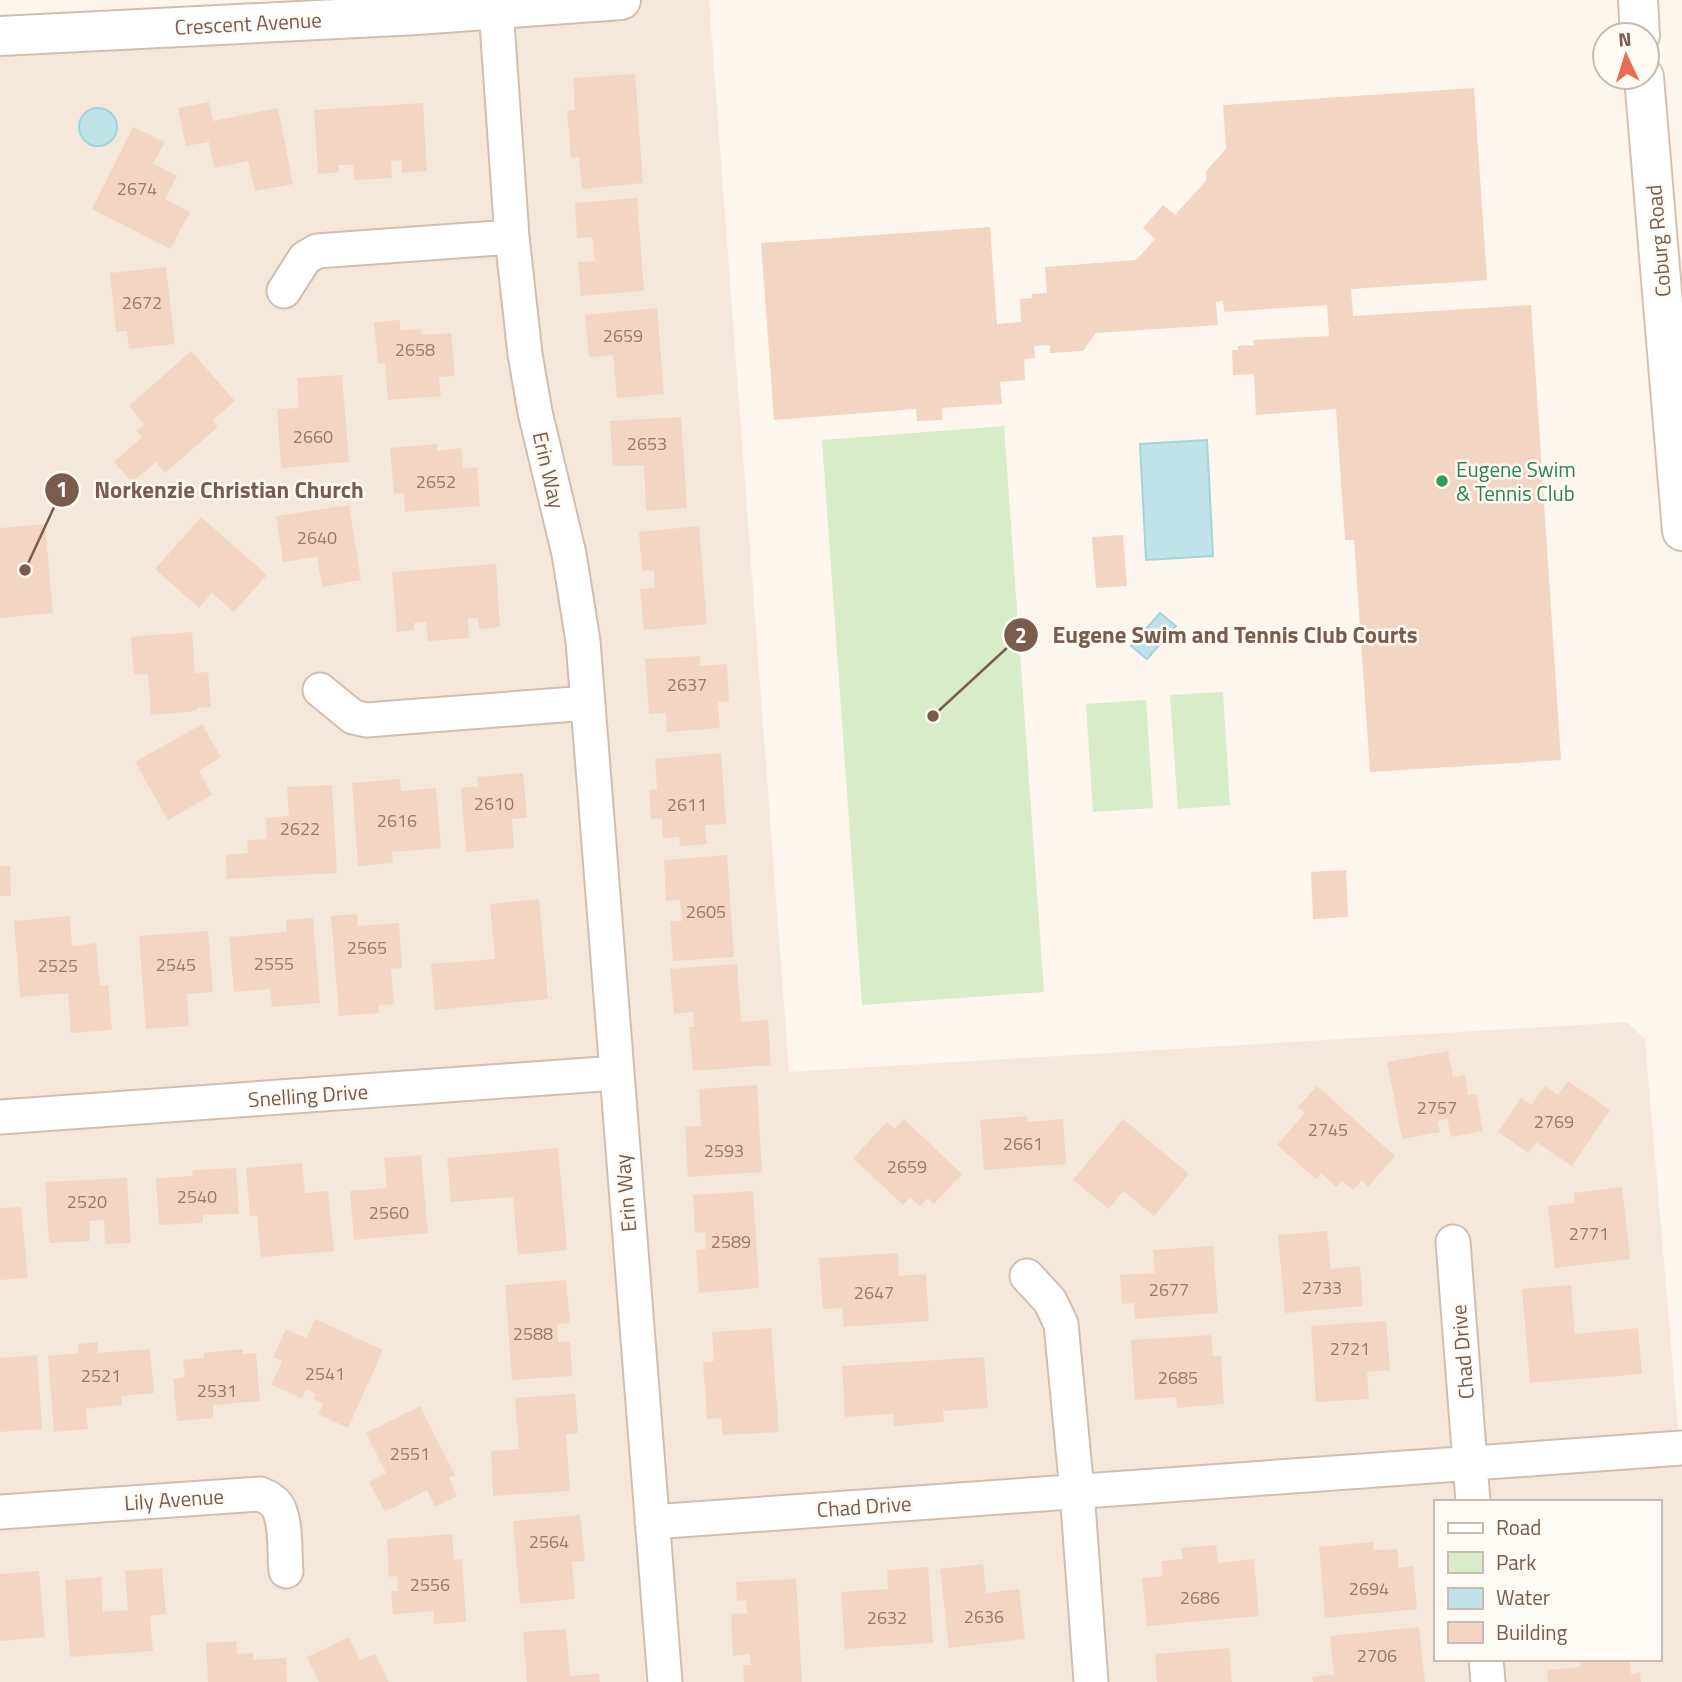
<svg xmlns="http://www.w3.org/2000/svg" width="1682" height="1682" viewBox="0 0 1682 1682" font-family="'Titillium Web',sans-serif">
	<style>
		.residential { fill: #f5e8da; fill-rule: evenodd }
		.green { fill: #d8ecc9 }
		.water { fill: #bfe3e8; stroke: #a5d3da; stroke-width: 2 }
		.building { fill: #f3d5c3 }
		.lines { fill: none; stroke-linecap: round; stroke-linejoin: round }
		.minor-casing { stroke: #d1beb0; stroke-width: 37 }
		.tertiary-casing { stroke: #d1beb0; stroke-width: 42 }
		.secondary-casing { stroke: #d6c0b0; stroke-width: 42 }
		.minor { stroke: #fff; stroke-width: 33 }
		.tertiary { stroke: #fff; stroke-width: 38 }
		.secondary { stroke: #fff; stroke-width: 38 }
		.leisure-dot { fill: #2e9e5b; stroke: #fffaf3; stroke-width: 2.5 }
		.labels { text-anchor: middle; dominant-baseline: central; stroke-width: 5; stroke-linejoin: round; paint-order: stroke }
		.number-label { font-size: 18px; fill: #987a6a }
		.street-label { font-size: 21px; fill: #7a5c4d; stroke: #fffaf3 }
		.leisure-label { font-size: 21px; fill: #27864d; stroke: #fffaf3; text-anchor: start }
		.leader { fill: none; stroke: #7a5c4d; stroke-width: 2.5 }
		.callout-dot { fill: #7a5c4d; stroke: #fffaf3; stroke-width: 2.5 }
		.mark-label { font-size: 21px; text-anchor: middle; font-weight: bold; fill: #fff }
		.callout-label { font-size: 23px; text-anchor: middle; font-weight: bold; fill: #7a5c4d; stroke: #fffaf3; stroke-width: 5; stroke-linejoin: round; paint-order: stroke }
	</style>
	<rect width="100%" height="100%" fill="#fdf6ec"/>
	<path class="residential" d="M616,0H709L789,1072L1627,1022L1645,1039L1682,1474V1682H0V42ZM1435,1502H1659V1659H1435Z"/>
	<path class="green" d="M1004,426L1044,992L862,1005L822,440Z
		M1223,692L1230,805L1178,809L1170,695Z
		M1146,700L1153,808L1093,812L1086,704Z"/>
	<path class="water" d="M79 127a19 19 0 1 1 38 0a19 19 0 1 1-38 0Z
		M1207,440L1213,556L1146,560L1140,444Z
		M1160,613L1176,626L1147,659L1131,646Z"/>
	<path class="building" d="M635,74L643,183L582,189L579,157L571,158L567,111L575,110L573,78Z
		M1474,88L1487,280L1351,289L1353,316L1531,305L1561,760L1370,772L1354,540H1345L1336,409L1256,415L1254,374L1233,375L1232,350H1238V346L1254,345L1253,340L1329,336L1327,305L1224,312L1223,301L1216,302L1218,325L1096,333L1083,351L1050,353V345L1034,346L1035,358L1024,359L1025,380L1000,382L1002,404L942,408V420L917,421L916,409L774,420L761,243L990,227L997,324L1021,322L1020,299L1032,298V294L1047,293L1045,267L1136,260L1155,239L1143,228L1163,205L1175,215L1206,181V171L1226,149L1223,105Z
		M209,102L213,121L278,108L293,184L255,191L248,161L214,168L209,142L186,146L178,108Z
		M423,103L427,171L402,173V160L391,161L392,178L354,180L353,165H339V172L318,174L314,110Z
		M133,127L165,142L153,164L177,176L165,199L190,212L170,249L92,209Z
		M637,198L644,291L581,296L578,262L595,261L592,237L577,238L575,203Z
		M166,267L175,344L129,349L127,331L116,332L110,273Z
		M657,308L664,394L617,398L613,355L589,357L585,315Z
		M400,320V330L421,329V335L451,333L455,376L439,377L441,396L388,400L385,363L378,364L374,322Z
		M191,351L235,401L213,420L218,427L165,473L156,462L132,482L114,462L142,437L137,431L144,424L129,406Z
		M342,375L349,462L281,468L277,409L299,408L297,378Z
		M681,417L687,508L646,511L644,465L613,466L610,421Z
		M437,444V451L461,448L463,469L477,467L480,506L405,512L404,493L394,494L390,448Z
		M349,505L361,580L322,587L317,557L283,562L276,516Z
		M201,517L267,575L234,612L212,593L199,608L155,569Z
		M45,524L53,613L0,618V528Z
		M699,526L707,624L644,630L640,589L655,588L654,570L642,571L639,532Z
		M1123,535L1127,586L1096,588L1092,537Z
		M496,564L500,627L479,629L478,618H468L469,638L428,641L426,622L414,623V630L397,632L392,572Z
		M192,632L195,673L208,672L211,707L197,708V711L151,715L148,674L134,675L131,637Z
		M700,656V666L727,664L729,701L718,702L720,728L667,732L666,713L649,714L645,659Z
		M202,724L221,757L199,771L212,795L168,820L135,762Z
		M721,753L726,824L705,825L707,844L680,846L679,837L663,838L662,818L651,819L649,790L657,789L655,759Z
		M523,773L527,818L512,819L514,848L466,852L461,788L478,786L477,777Z
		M400,779L401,791L436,788L441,848L392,852L393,863L358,866L352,783Z
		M332,785L337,873L227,879L226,855L248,853L247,840L267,839L266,818L289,816L287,787Z
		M727,855L734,957L673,961L670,921H682L680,900L666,901L664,860Z
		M0,866H10L11,896H0Z
		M1346,870L1348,917L1313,919L1311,872Z
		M539,899L548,999L435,1010L431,964L495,959L490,904Z
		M357,914L358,926L399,923L402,968L391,969L394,1004L379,1005V1013L339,1016L331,916Z
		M70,916L72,946L96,943L100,985H108L112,1030L71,1033L68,993L20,997L14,921Z
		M313,918L320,1003L272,1007L270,989L234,992L229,937L287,932L286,920Z
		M208,931L213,992L187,994L189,1026L146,1029L139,936Z
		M737,964L741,1022L768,1020L771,1065L693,1071L689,1027H694L693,1012L674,1014L670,969Z
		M1448,1051L1453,1077L1465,1075L1468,1095L1476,1094L1483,1131L1451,1137L1447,1119L1437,1121L1440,1132L1402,1139L1387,1062Z
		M1568,1081L1610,1110L1572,1166L1536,1142L1528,1153L1498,1132L1521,1098L1531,1105L1545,1086L1558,1095Z
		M757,1085L762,1172L688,1177L685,1127L701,1126L699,1089Z
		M1317,1086L1395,1156L1368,1187L1362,1180L1353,1190L1342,1181L1336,1187L1321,1173L1316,1179L1277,1145L1305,1113L1298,1107Z
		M1027,1116L1028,1122L1063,1119L1066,1164L984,1170L980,1120Z
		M904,1119L962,1174L934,1204L928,1198L920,1206L910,1198L903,1205L853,1158L887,1122L895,1129Z
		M1123,1119L1189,1174L1154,1216L1123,1191L1109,1209L1073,1180Z
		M558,1148L567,1250L518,1255L513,1197L451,1202L447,1158Z
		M421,1155L428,1233L354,1240L350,1191L387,1188L384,1158Z
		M302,1163L305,1193L328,1191L334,1251L261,1257L257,1216H250L246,1168Z
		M236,1168L239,1214L203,1215V1223L159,1225L156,1178L193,1176L192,1170Z
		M127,1178L131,1243L105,1244L104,1220L89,1221L90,1241L49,1243L45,1182Z
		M1622,1187L1630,1259L1555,1268L1548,1206L1575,1203L1574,1193Z
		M753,1191L759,1288L699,1293L696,1250L706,1249L705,1232L695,1233L693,1195Z
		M21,1207L28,1278L0,1280V1208Z
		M1327,1231L1331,1269L1360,1266L1363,1306L1285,1313L1278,1235Z
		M1213,1246L1218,1313L1135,1319L1134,1303L1122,1304L1120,1275L1155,1273L1153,1250Z
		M898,1253L899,1276L926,1274L929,1321L844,1327L842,1308L823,1309L819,1258Z
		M566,1280L570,1323L557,1324L558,1342L570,1341L572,1376L512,1380L505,1285Z
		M1571,1285L1575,1334L1638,1328L1642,1374L1530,1383L1522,1289Z
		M315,1319L383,1350L348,1428L318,1414L323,1404L314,1399L316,1394L306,1389L302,1398L271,1385L282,1361L273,1357L286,1329L306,1338Z
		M1386,1321L1390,1370L1367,1372L1369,1399L1316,1402L1311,1326Z
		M771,1328L779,1432L723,1435L721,1418L707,1419L703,1362L714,1361L712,1332Z
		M1211,1335L1213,1356H1221L1224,1404L1177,1408L1176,1397L1135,1400L1131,1340Z
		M98,1342V1353L150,1349L154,1393L121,1396L122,1405L86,1409L88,1429L54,1432L48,1356L78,1353V1344Z
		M243,1349V1354L256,1353L260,1401L213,1405V1418L177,1421L173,1379L185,1377L183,1360L204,1358V1353Z
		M37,1355L42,1429L0,1432V1358Z
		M984,1357L988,1408L943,1411L944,1422L894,1426L893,1414L845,1417L842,1366Z
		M575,1394L578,1433L566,1434L570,1491L493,1496L491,1451L519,1449L515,1398Z
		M420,1406L455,1475L449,1478L457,1496L435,1507L427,1490L385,1512L369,1482L386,1473L366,1433Z
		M580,1515L585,1561L572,1562L575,1599L520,1604L513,1521Z
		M452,1534L454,1560L462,1559L466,1622L434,1624V1611L393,1614L391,1591H398L397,1576L389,1577L387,1539Z
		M1373,1542L1374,1550L1397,1549L1399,1568L1413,1566L1417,1609L1325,1618L1319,1547Z
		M1216,1545L1218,1563L1254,1559L1259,1616L1147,1626L1142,1578L1163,1576L1161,1561L1183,1559L1181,1548Z
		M983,1564L986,1593L1019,1589L1025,1639L949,1648L940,1569Z
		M928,1567L933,1643L845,1649L841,1592L888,1589L887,1570Z
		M162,1568L166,1614L150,1616L153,1651L70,1657L65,1580L101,1577L103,1612L128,1610L125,1571Z
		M39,1571L45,1637L0,1641V1574Z
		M796,1579L802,1682H744L743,1665H751L750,1654L733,1656L731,1614L747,1613L746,1600L737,1601L736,1582Z
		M1419,1627L1425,1682H1313L1312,1677L1334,1674L1330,1636Z
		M566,1629L570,1676L599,1674L600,1682H527L523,1632Z
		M349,1637L360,1660L375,1654L389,1682H319L307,1657Z
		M236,1641L237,1654L253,1653V1660L286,1658L287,1682H208L206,1643Z
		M1229,1648L1232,1682H1157L1155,1654Z
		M1580,1659H1630L1631,1674L1640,1672L1641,1682H1548L1547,1670L1580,1667Z"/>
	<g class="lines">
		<g class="minor-casing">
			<path id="minor" d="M496,9L512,237L525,354L535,412L569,554L583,641L665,1682
				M284,291L305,258L317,251L512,237
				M320,690L353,717L366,720L588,703
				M0,1117L616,1073
				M1453,1242L1473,1502
				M1027,1276L1050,1301L1061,1324L1077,1491L1091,1682
				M0,1512L260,1494C267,1497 274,1500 278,1507C287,1525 284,1552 286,1571
				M652,1522L1682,1448
				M1486,1659L1488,1682"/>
		</g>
		<g class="tertiary-casing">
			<path id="tertiary" d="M0,36L417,15L621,0"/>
		</g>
		<g class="secondary-casing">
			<path id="secondary" d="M1638,0L1640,35
				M1644,77L1682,531"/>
		</g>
		<use href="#minor" class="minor"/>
		<use href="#tertiary" class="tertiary"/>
		<use href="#secondary" class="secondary"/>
	</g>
	<circle class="leisure-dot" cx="1442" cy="481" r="7"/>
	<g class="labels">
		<g class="number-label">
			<text x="137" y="188">2674</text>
			<text x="142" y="302">2672</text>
			<text x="623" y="335">2659</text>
			<text x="415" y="349">2658</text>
			<text x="313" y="436">2660</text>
			<text x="647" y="443">2653</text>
			<text x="436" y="481">2652</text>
			<text x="317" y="537">2640</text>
			<text x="687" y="684">2637</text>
			<text x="494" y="803">2610</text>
			<text x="687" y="804">2611</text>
			<text x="397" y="820">2616</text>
			<text x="300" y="828">2622</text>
			<text x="706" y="911">2605</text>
			<text x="367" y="947">2565</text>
			<text x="274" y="963">2555</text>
			<text x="176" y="964">2545</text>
			<text x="58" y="965">2525</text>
			<text x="1437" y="1107">2757</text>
			<text x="1554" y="1121">2769</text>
			<text x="1328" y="1129">2745</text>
			<text x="1023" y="1143">2661</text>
			<text x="724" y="1150">2593</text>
			<text x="907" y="1166">2659</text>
			<text x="197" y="1196">2540</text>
			<text x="87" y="1201">2520</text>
			<text x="389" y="1212">2560</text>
			<text x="1589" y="1233">2771</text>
			<text x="731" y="1241">2589</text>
			<text x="1322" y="1287">2733</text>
			<text x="1169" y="1289">2677</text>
			<text x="874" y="1292">2647</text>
			<text x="533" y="1333">2588</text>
			<text x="1350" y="1348">2721</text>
			<text x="325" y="1373">2541</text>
			<text x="101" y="1375">2521</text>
			<text x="1178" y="1377">2685</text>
			<text x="217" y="1390">2531</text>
			<text x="410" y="1453">2551</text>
			<text x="549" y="1541">2564</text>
			<text x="430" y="1584">2556</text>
			<text x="1369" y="1588">2694</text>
			<text x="1200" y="1597">2686</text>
			<text x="984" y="1616">2636</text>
			<text x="887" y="1617">2632</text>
			<text x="1377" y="1655">2706</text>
		</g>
		<g class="street-label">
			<text transform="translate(248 23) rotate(-3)">Crescent Avenue</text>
			<text transform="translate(1658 241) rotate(-95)">Coburg Road</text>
			<text transform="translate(549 470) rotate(77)">Erin Way</text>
			<text transform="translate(308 1095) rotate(-4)">Snelling Drive</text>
			<text transform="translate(625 1193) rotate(-95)">Erin Way</text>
			<text transform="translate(1462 1352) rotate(-95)">Chad Drive</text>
			<text transform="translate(174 1499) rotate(-4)">Lily Avenue</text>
			<text transform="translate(864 1506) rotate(-4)">Chad Drive</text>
		</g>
		<g class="leisure-label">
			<text x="1456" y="469">Eugene Swim<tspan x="1456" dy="24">&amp; Tennis Club</tspan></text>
		</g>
	</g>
	<path class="leader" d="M25 570L62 490M933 716L1021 635"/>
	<g class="callout-dot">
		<circle cx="25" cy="570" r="7"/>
		<circle cx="933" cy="716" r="7"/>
		<circle cx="62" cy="490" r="18"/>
		<circle cx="1021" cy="635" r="18"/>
	</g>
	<g class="mark-label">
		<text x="62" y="497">1</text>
		<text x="1021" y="643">2</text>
	</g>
	<g class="callout-label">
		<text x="229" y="498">Norkenzie Christian Church</text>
		<text x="1235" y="643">Eugene Swim and Tennis Club Courts</text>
	</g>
	<rect x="1434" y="1500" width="228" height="161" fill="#fffaf3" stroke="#cabbb1" stroke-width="2"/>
	<rect x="1448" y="1523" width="35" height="10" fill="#ffffff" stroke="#cabbb1" stroke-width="2"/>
	<text x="1496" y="1535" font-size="21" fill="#7a5c4d">Road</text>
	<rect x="1448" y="1552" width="35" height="21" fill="#d8ecc9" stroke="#cabbb1" stroke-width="2"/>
	<text x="1496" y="1570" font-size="21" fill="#7a5c4d">Park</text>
	<rect x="1448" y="1588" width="35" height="21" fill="#bfe3e8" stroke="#cabbb1" stroke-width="2"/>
	<text x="1496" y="1605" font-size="21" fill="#7a5c4d">Water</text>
	<rect x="1448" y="1622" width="35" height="21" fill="#f3d5c3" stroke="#cabbb1" stroke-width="2"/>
	<text x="1496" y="1640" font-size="21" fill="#7a5c4d">Building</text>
	<g transform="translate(1626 56) rotate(356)"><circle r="33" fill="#fffaf3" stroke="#cabbb1" stroke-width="2"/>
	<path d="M0-5L12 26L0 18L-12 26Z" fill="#e76f51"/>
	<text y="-10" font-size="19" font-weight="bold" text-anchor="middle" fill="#7a5c4d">N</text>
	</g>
</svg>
